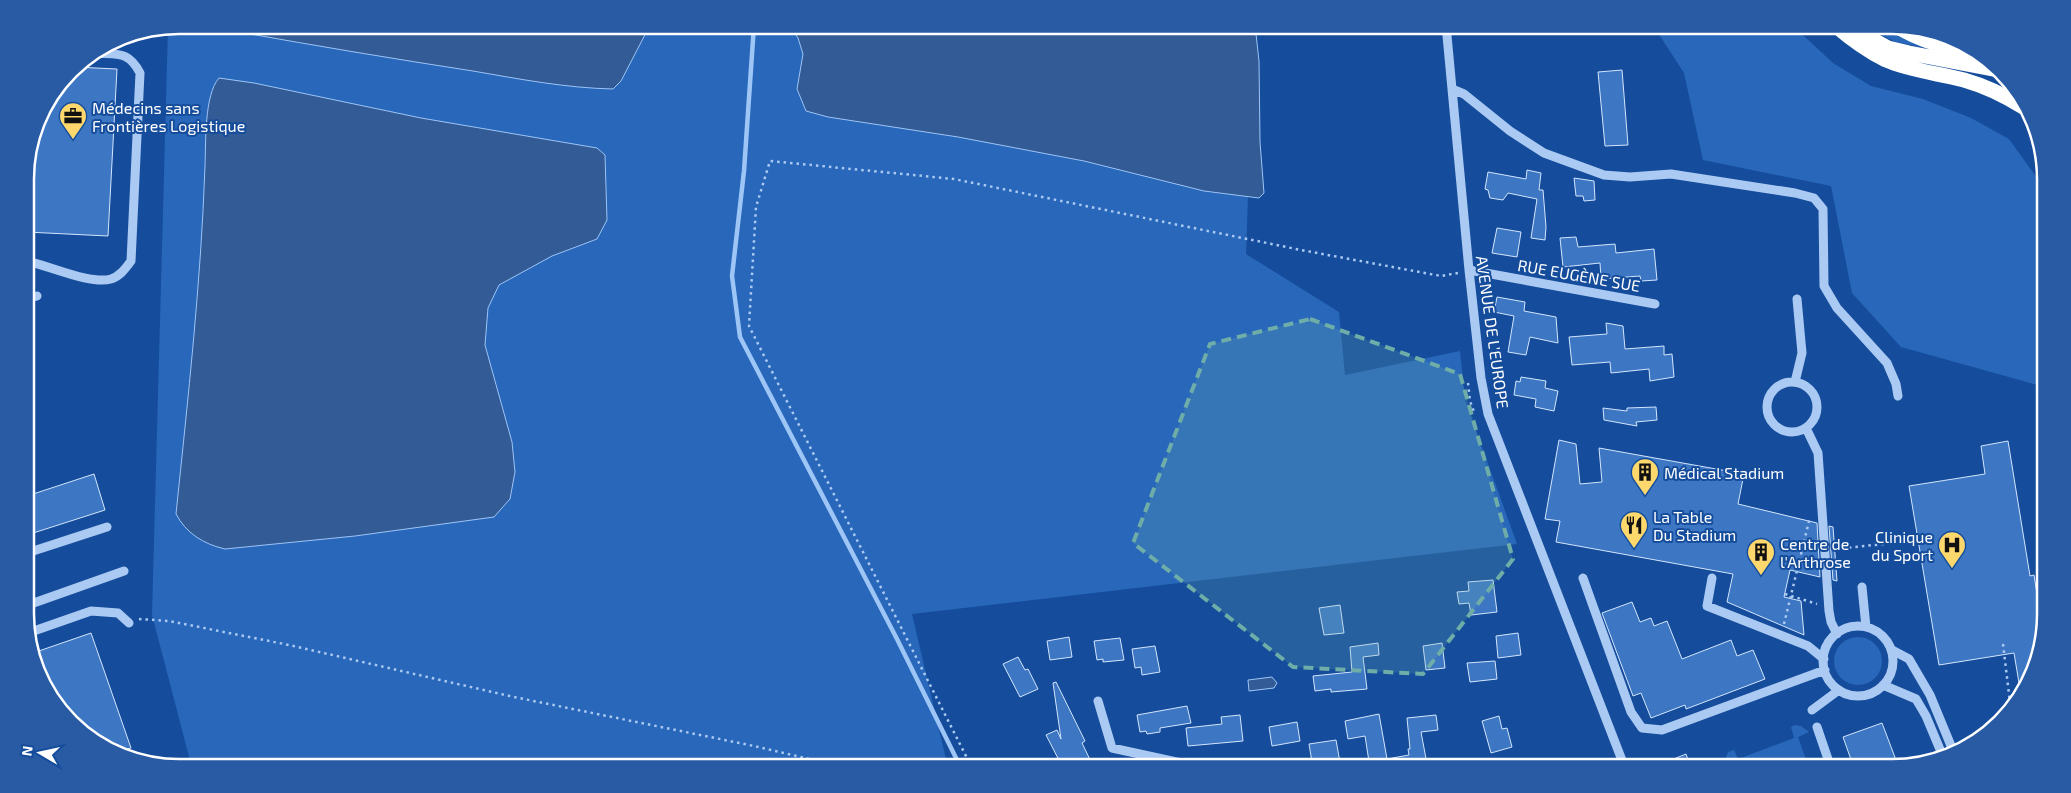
<svg xmlns="http://www.w3.org/2000/svg" width="2071" height="793" viewBox="0 0 2071 793" font-family="'Exo 2',sans-serif">
	<style>
		.green { fill: #2867ba }
		.water { fill: #335b95; stroke: #9dc5f6 }
		.lines { fill: none; stroke-linecap: round; stroke-linejoin: round }
		.stream { stroke: #9dc5f6; stroke-width: 4.5 }
		.building { fill: #3d77c3; stroke: #d3e5fd }
		.path { stroke: #abcaf3; stroke-width: 2.5; stroke-dasharray: 2.5 4; stroke-linecap: butt }
		.minor { stroke: #abcaf3; stroke-width: 9 }
		.highway { stroke: #fff; stroke-width: 15 }
		.marked { fill: #6fada8; fill-opacity: 0.2; stroke: #6fada8; stroke-width: 4; stroke-dasharray: 10 6; stroke-linejoin: round }
		.labels { text-anchor: middle; dominant-baseline: central; stroke-width: 4; stroke-linejoin: round; paint-order: stroke }
		.poi-label { font-size: 16px; fill: #fff; stroke: #154d9c; text-anchor: start }
		.street-label { font-size: 16px; fill: #fff; stroke: #154d9c }
		.rim { fill: none; stroke: #fff; stroke-width: 2.5 }
	</style>
	<rect width="100%" height="100%" fill="#154d9c"/>
	<path class="green" d="M179,25H1254L1246,254L1339,312L1345,375L1460,351L1465,400L1517,544L912,614L948,768H192L152,615L168,27Z
		M1653,25H1792L1833,63L1871,86L1923,99L1971,118L2009,139L2037,178L2045,190V387L1901,347L1852,293L1831,186L1703,160L1684,73Z
		M1860,25H1885L1895,33L1926,48L1896,42Z
		M1834 661a24 24 0 1 1 48 0a24 24 0 1 1-48 0Z
		M1795,725L1801,726L1809,732L1798,737L1809,768H1742L1739,760L1727,765L1725,760L1728,752L1734,750L1738,759L1794,738L1791,727Z"/>
	<path class="water" d="M226,25H650L621,81L613,89C566,88 519,79 473,71C395,59 317,46 239,32Z
		M789,25H1255L1259,61L1260,142L1264,193L1259,198L1204,191L1084,161L958,137L828,117L806,111L797,89L803,54L798,38Z
		M219,78L254,83L421,118L597,148L605,155L607,220L597,239L552,256L499,285L488,308L485,345L512,442L515,472L510,499L494,517L355,536L225,549C203,544 186,533 176,514C188,398 201,282 205,166C206,143 204,95 219,78Z
		M1272,677L1277,683L1274,688L1249,691L1248,680Z"/>
	<g class="lines">
		<path class="stream" d="M754,25L744,171L732,276L740,337L897,639L961,768"/>
	</g>
	<path class="building" d="M75,67L117,69L108,236L26,232L25,168L41,111Z
		M1622,70L1628,145L1605,146L1598,72Z
		M1527,170L1541,173L1539,190H1543L1546,227L1545,240L1531,238L1537,199L1508,193L1503,200L1490,198L1488,190L1485,189L1488,172L1526,179Z
		M1574,178L1594,181L1595,200L1584,201L1583,196H1576Z
		M1497,228L1521,232L1517,257L1492,253Z
		M1576,237L1578,247L1615,244L1616,253L1654,249L1657,280L1641,281L1640,276L1601,279L1600,263L1563,267L1560,238Z
		M1497,297L1525,302L1524,311L1556,317L1558,343L1530,337L1526,355L1508,352L1514,316L1494,312Z
		M1606,323L1623,326L1625,349L1664,346V355L1672,354L1674,377L1650,381L1649,369L1611,373L1610,362L1572,365L1569,337L1607,334Z
		M1521,377L1546,381L1545,388L1558,391L1554,411L1535,407L1536,399L1514,395L1516,381L1520,382Z
		M1656,407L1657,420L1636,422L1637,426L1604,420L1603,408L1627,411V408Z
		M1559,440L1576,444L1580,484L1602,482L1599,448L1744,474L1738,504L1817,523L1820,577L1790,570L1784,597L1801,601L1804,635L1727,602L1733,574L1556,542L1560,521L1545,519Z
		M2008,441L2030,576L2034,575L2043,632L2038,664L2021,695L2014,653L1939,665L1909,486L1985,474L1981,446Z
		M94,474L105,510L27,535V496Z
		M1829,526L1833,527L1837,581L1833,580Z
		M1493,580L1497,612L1471,615L1469,603L1459,604L1457,592L1469,591L1468,582Z
		M1632,602L1640,622L1651,618L1654,626L1667,621L1682,659L1731,640L1737,656L1753,650L1765,679L1686,709L1685,705L1651,718L1641,693L1633,696L1602,613Z
		M1340,605L1344,633L1324,635L1319,608Z
		M91,633L131,748L118,752L63,715L33,653Z
		M1518,633L1521,655L1498,658L1496,636Z
		M1069,637L1072,657L1050,660L1047,641Z
		M1120,638L1124,660L1103,662V659L1097,660L1094,641Z
		M1378,643L1379,655L1363,657L1367,689L1331,692V689L1315,691L1313,676L1352,672L1350,647Z
		M1442,643L1445,668L1426,670L1423,646Z
		M1155,646L1160,672L1142,675L1141,667L1135,668L1132,649Z
		M1018,657L1025,670L1028,669L1038,689L1020,697L1003,664Z
		M1495,661L1497,679L1470,682L1467,663Z
		M1056,682L1085,741L1082,743L1094,768H1063L1046,735L1057,730L1061,739L1053,683Z
		M1187,706L1191,723L1160,728V732L1147,734L1146,731L1140,732L1137,715Z
		M1379,714L1387,759L1409,755L1408,749H1410L1407,718L1436,715L1438,730L1421,732L1427,764L1418,765L1419,768H1370L1365,736L1348,739L1345,721Z
		M1240,715L1243,741L1188,746L1186,728L1222,724L1221,717Z
		M1499,716L1502,729L1507,728L1512,747L1491,753L1482,721Z
		M1297,722L1300,741L1272,746L1269,727Z
		M1882,723L1899,768H1854L1843,737Z
		M1336,740L1341,768H1313L1309,744Z
		M1686,754L1691,768H1654V767Z"/>
	<g class="lines">
		<path class="path" d="M1468,383L1470,401L1474,412
			M1836,549L1931,539
			M1785,594L1817,604
			M139,619L169,621L289,645L514,697L754,746L848,768
			M1784,624L1810,517
			M2003,644L2011,711
			M972,768L749,326L756,207L770,161L954,179L1301,250L1441,276L1458,273"/>
		<path class="minor" d="M1446,25L1469,270L1481,378L1488,414L1625,768
			M1452,89L1464,94L1510,131L1544,153L1604,175L1630,177L1671,174L1795,193L1814,198L1823,209L1824,286L1837,308L1887,363L1896,384L1898,396
			M26,261C48,265 90,285 111,279C120,276 125,269 131,261L140,73C128,50 117,55 94,53
			M1469,270L1655,304
			M26,299L37,296
			M1795,382L1802,353L1797,299
			M1767 407a25 25 0 1 1 50 0a25 25 0 1 1-50 0Z
			M1806,428L1818,453L1829,611L1831,622L1837,634
			M27,553L107,527
			M1583,578L1631,712L1642,728L1662,730L1825,670
			M1712,578L1707,606L1808,646L1824,659
			M1862,587L1866,627
			M28,593L31,604
			M28,605L124,571
			M1823 661a35 35 0 1 1 70 0a35 35 0 1 1-70 0Z
			M28,633L91,611L118,613L129,623
			M1892,650L1909,659L1930,695L1954,753
			M1883,685L1916,699L1926,716L1944,759
			M1098,701L1112,748L1204,768
			M1812,710L1839,690
			M1817,727L1831,768"/>
		<path class="highway" d="M1835,25C1850,38 1868,51 1886,60C1911,71 1938,73 1964,80C1985,86 2004,95 2023,107
			M1895,25C1921,42 1949,48 1980,53
			M1859,32L1888,48L1909,53L1998,70"/>
	</g>
	<path class="marked" d="M1310,319L1460,374L1513,559L1423,674L1293,667L1133,543L1210,344Z"/>
	<defs>
		<g id="office-pin" transform="scale(1.4375)"><path d="M0 17L-7.5 6A9.5 9.5 0 1 1 7.5 6Z" fill="#ffd86d" stroke="#154d9c"/><path d="M-6-3h4V-5.5h4V-3h4V5H-6ZM-1-4.5V-3h2v-1.5ZM-6 0V1H6V0Z" fill="#111"/></g>
		<g id="building-pin" transform="scale(1.4375)"><path d="M0 17L-7.5 6A9.5 9.5 0 1 1 7.5 6Z" fill="#ffd86d" stroke="#154d9c"/><path d="M-4-6H4V6H1V3H-1V6H-4ZM-2.5-4.3h1.7v1.8h-1.7ZM.8-4.3h1.7v1.8H.8ZM-2.5-1h1.7V.8h-1.7ZM.8-1h1.7V.8H.8Z" fill="#111"/></g>
		<g id="restaurant-pin" transform="scale(1.4375)"><path d="M0 17L-7.5 6A9.5 9.5 0 1 1 7.5 6Z" fill="#ffd86d" stroke="#154d9c"/><path d="M-5-6h1v4h1v-4h1v4h1v-4h1v5L-1.5 .5V6h-2V.5L-5-1ZM5-6V6H3V1.5H1.5Q1.5-4 5-6Z" fill="#111"/></g>
		<g id="hospital-pin" transform="scale(1.4375)"><path d="M0 17L-7.5 6A9.5 9.5 0 1 1 7.5 6Z" fill="#ffd86d" stroke="#154d9c"/><path d="M-5-5h3v3.5h4V-5h3V5h-3V1.5h-4V5h-3Z" fill="#111"/></g>
	</defs>
	<g fill-rule="evenodd">
		<use href="#office-pin" x="73" y="116"/>
		<use href="#building-pin" x="1645" y="472"/>
		<use href="#restaurant-pin" x="1634" y="525"/>
		<use href="#hospital-pin" x="1952" y="545"/>
		<use href="#building-pin" x="1761" y="552"/>
	</g>
	<g class="labels">
		<g class="poi-label">
			<text x="92" y="107">Médecins sans<tspan x="92" dy="18">Frontières Logistique</tspan></text>
			<text x="1664" y="472">Médical Stadium</text>
			<text x="1653" y="516">La Table<tspan x="1653" dy="18">Du Stadium</tspan></text>
			<text x="1933" y="536" text-anchor="end">Clinique<tspan x="1933" dy="18">du Sport</tspan></text>
			<text x="1780" y="543">Centre de<tspan x="1780" dy="18">l'Arthrose</tspan></text>
		</g>
		<g class="street-label">
			<text transform="translate(1579 275) rotate(10)">RUE EUGÈNE SUE</text>
			<text transform="translate(1493 332) rotate(82)">AVENUE DE L'EUROPE</text>
		</g>
	</g>
	<path d="M0 0H2071V793H0ZM179 34H1892A145 145 0 0 1 2037 179V614A145 145 0 0 1 1892 759H179A145 145 0 0 1 34 614V179A145 145 0 0 1 179 34Z" fill="#285ba4" fill-rule="evenodd"/>
	<path class="rim" d="M179 34H1892A145 145 0 0 1 2037 179V614A145 145 0 0 1 1892 759H179A145 145 0 0 1 34 614V179A145 145 0 0 1 179 34Z"/>
	<g transform="translate(40 753) rotate(279)" stroke="#154d9c" stroke-width="4" paint-order="stroke">
	<path d="M0-4L9 19L0 12L-9 19Z" fill="#ffffff"/>
	<text y="-8" font-size="14" font-weight="bold" text-anchor="middle" fill="#ffffff">N</text>
	</g>
</svg>
